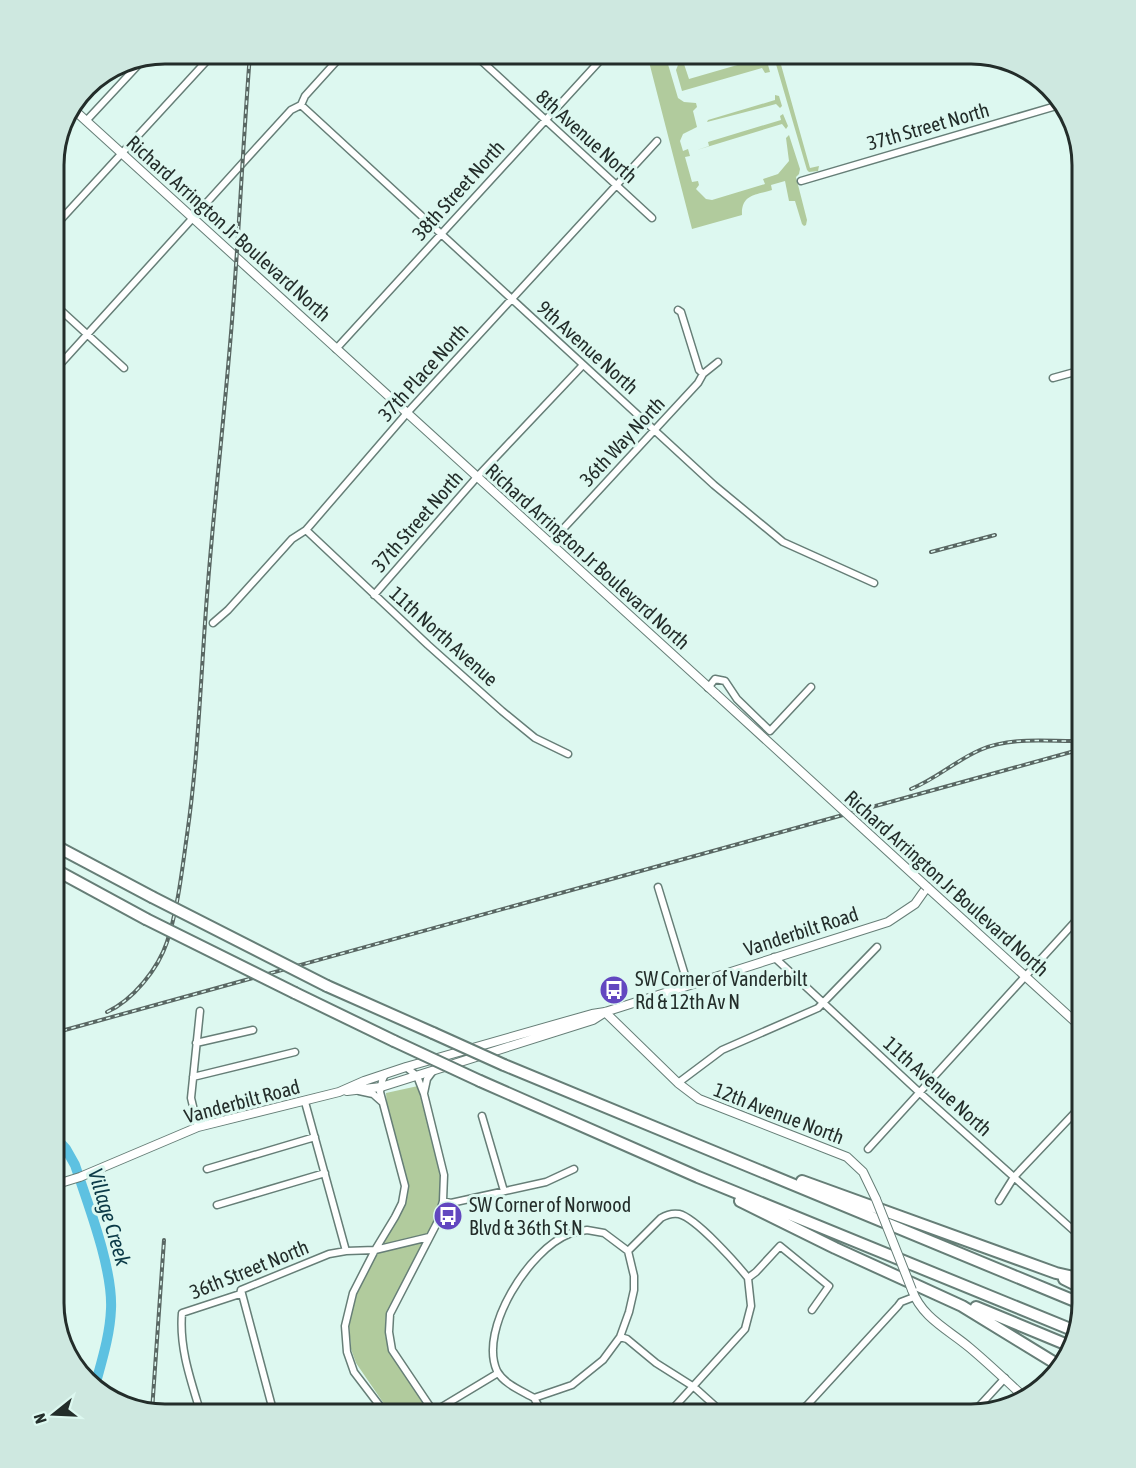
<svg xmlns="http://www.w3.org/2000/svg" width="1136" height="1468" viewBox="0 0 1136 1468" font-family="'Asap Condensed',sans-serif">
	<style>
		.green { fill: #b1cb9d }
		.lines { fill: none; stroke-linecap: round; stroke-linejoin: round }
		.river { stroke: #5dc1e1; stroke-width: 10 }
		.minor-casing { stroke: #667e77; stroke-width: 9 }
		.tertiary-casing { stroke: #667e77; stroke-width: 10 }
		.motorway-casing { stroke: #667e77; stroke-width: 14 }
		.minor { stroke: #fff; stroke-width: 6 }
		.tertiary { stroke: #fff; stroke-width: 8 }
		.motorway { stroke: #fff; stroke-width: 10 }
		.rail-casing { stroke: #596763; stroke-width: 4 }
		.rail { stroke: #ddf8f0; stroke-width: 1.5; stroke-dasharray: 4.5; stroke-linecap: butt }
		.tertiary-bridge-casing { stroke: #667e77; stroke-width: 10; stroke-linecap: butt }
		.motorway-bridge-casing { stroke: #667e77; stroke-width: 14; stroke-linecap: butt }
		.tertiary-bridge { stroke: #fff; stroke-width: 8 }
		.motorway-bridge { stroke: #fff; stroke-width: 10 }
		.labels { text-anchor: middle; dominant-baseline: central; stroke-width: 6; stroke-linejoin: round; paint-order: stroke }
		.street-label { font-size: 20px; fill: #232d2a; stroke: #ddf8f0 }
		.poi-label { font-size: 20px; fill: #232d2a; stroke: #ddf8f0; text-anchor: start }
		.water-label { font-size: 21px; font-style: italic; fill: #0b3a47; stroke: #ddf8f0 }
		.rim { fill: none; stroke: #232d2a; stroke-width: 3 }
	</style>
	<rect width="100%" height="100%" fill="#ddf8f0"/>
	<path class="green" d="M647,54H665L678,98L684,102L696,103L697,107L693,111L697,127L683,134L680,141L683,151L688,149L690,156L685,157L692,182L698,181L699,185L696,189L706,199L712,200L765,184L763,179L778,174L789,161L786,138L789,135L800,169L799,174L796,177L807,220L806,225L804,226L802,224L795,201H789L785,181L771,185L772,190C756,195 741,194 742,215L692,229Z
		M757,54H765L770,72L765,73L762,68L682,91L676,70L678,65L684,64L689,79L758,59Z
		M773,54H778L810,168L819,166L818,171L809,172L807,170Z
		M775,95L779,96L782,106L780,108L776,104L707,122L708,120L775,100Z
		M783,114L788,126L786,129L782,124L697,150L709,146L708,142L781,120L780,116Z
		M418,1086L440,1175V1200L434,1222L386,1316L385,1335L392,1356L431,1414H391L356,1363L351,1349L349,1324L355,1294L404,1205L407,1187L387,1108L386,1093Z"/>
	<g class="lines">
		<path class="river" d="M54,1136L66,1149L75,1165C88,1204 113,1269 111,1309C110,1335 102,1360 95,1386"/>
		<g class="minor-casing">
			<path id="minor" d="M474,54L652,218
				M301,105L714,485L783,542L874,583
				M86,121L140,63
				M801,181L1063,104
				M54,227L213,54
				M54,304L124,368
				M678,310L681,312L699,370L703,374
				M336,349L606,54
				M54,371L259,145L291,110L301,105L305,96L343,54
				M1053,378L1082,370
				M306,530L428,645L502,711L535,738L568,754
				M550,543L698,383L703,374L718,362
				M374,595L477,477L583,365
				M213,623L228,610L292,539L306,530L407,413L657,141
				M708,688L715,679L725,681L737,699L770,731L811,687
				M658,887L688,985
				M774,957L920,1093L1082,1238
				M196,1043L253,1030
				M406,1067L417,1076L424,1094L444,1175L443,1201L437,1223L390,1314L389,1332L392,1350L435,1414
				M385,1074L382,1081L380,1092L405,1186L402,1203L395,1217L375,1250L353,1293L345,1326L347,1352L354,1372L386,1414
				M193,1077L295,1052
				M678,1083L722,1050L818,1008L877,947
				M359,1091L373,1094L382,1102
				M424,1093L427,1079L433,1071
				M305,1102L346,1251
				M482,1116L504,1191
				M198,1127L191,1098L200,1011
				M868,1149L1082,914
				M207,1169L315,1137
				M443,1201L451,1203L546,1182L574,1169
				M999,1201L1014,1177L1082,1105
				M217,1205L325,1173
				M587,1230L604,1233L628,1251L634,1276V1290L629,1312L620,1337L603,1360L572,1385L534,1398C522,1391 504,1384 497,1371C478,1329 530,1249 569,1234C575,1232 581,1231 587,1230Z
				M628,1251L661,1218C666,1215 673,1213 679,1214C696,1218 736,1263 748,1278
				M748,1278L756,1272L780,1246L829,1286L812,1310
				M241,1290L274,1414
				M620,1337L627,1339L656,1363L694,1387L724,1414
				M534,1398L543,1414
				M806,1406L814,1414
				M973,1413L1005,1378
				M201,1414C191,1381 179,1348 182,1313L240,1294L241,1290L329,1254L346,1251L375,1250L429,1237
				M430,1414L498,1373
				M668,1414L745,1329L751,1306L748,1278
				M799,1414L898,1306L901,1302L914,1297"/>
		</g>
		<g class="tertiary-casing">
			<path id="tertiary" d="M72,108L716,694
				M605,1012L678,1083L699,1099L847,1157L863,1172L876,1199
				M347,1091L381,1087L593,1020L604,1013
				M54,1185L80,1177L198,1127L339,1092L364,1081L406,1067L592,1014L605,1012L888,922L915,904L927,887L1082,1028
				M912,1290C922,1318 949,1330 970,1348C989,1364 1007,1381 1025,1398"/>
		</g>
		<g class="motorway-casing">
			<path id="motorway" d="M54,845L152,897
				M54,869L146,919
				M327,986L433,1033
				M295,993L394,1041
				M504,1065L1082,1304
				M480,1081L698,1177L1075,1331
				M802,1181L1056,1273L1082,1279
				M740,1201L835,1248L962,1306L1060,1366
				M1064,1279L1082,1288
				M976,1307L1070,1346"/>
		</g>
		<use href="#minor" class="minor"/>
		<use href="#tertiary" class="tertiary"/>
		<use href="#motorway" class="motorway"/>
		<g class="rail-casing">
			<path id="rail" d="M931,552L995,535
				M911,789C936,779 955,761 980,750C1012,736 1049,742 1082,741
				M107,1012C133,1000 158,969 167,942C178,908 182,870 187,835C199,752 201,667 208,583C215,496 225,409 232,321C239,232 243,143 250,54
				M54,1033L1082,749
				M152,1411L164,1240"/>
		</g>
		<use href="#rail" class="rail"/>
		<g class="tertiary-bridge-casing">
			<path id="tertiary-bridge" d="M716,694L927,887
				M876,1199L912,1290"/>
		</g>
		<g class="motorway-bridge-casing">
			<path id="motorway-bridge" d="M152,897L327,986
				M146,919L295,993
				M433,1033L504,1065
				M394,1041L480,1081"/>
		</g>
		<use href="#tertiary-bridge" class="tertiary-bridge"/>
		<use href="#motorway-bridge" class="motorway-bridge"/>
	</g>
	<defs>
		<g id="bus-disc" transform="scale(1.5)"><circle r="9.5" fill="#6247c0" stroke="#ddf8f0"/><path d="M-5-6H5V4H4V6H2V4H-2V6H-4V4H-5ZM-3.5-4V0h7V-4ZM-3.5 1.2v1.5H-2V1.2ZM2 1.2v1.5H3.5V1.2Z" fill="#fff"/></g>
	</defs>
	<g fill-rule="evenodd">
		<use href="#bus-disc" x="614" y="990"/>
		<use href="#bus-disc" x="448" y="1216"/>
	</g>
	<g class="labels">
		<g class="street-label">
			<text transform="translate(928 126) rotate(-16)">37th Street North</text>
			<text transform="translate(587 136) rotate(42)">8th Avenue North</text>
			<text transform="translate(458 190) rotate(-48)">38th Street North</text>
			<text transform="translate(229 228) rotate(42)">Richard Arrington Jr Boulevard North</text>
			<text transform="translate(588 347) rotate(42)">9th Avenue North</text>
			<text transform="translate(423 372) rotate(-48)">37th Place North</text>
			<text transform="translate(622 441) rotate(-47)">36th Way North</text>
			<text transform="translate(417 521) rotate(-49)">37th Street North</text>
			<text transform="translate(588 556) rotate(42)">Richard Arrington Jr Boulevard North</text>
			<text transform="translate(444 636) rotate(42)">11th North Avenue</text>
			<text transform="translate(947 883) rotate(42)">Richard Arrington Jr Boulevard North</text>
			<text transform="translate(801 931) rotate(-18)">Vanderbilt Road</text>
			<text transform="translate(938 1086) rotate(42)">11th Avenue North</text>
			<text transform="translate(242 1101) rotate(-15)">Vanderbilt Road</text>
			<text transform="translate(779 1113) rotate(21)">12th Avenue North</text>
			<text transform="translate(249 1269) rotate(-22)">36th Street North</text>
		</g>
		<g class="poi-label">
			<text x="635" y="978">SW Corner of Vanderbilt<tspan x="635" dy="23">Rd &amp; 12th Av N</tspan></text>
			<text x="469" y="1204">SW Corner of Norwood<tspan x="469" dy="23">Blvd &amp; 36th St N</tspan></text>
		</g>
		<g class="water-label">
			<text transform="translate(110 1217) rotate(73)">Village Creek</text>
		</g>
	</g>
	<path d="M0 0H1136V1468H0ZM165 64H971A101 101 0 0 1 1072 165V1303A101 101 0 0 1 971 1404H165A101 101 0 0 1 64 1303V165A101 101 0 0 1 165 64Z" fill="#cee8e0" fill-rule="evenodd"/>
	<path class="rim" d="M165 64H971A101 101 0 0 1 1072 165V1303A101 101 0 0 1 971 1404H165A101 101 0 0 1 64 1303V165A101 101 0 0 1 165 64Z"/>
	<g transform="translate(54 1414) rotate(252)" stroke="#ddf8f0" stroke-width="4.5" paint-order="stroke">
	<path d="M0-4.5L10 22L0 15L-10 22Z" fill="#232d2a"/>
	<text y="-9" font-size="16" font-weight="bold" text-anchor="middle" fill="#232d2a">N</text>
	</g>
</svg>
